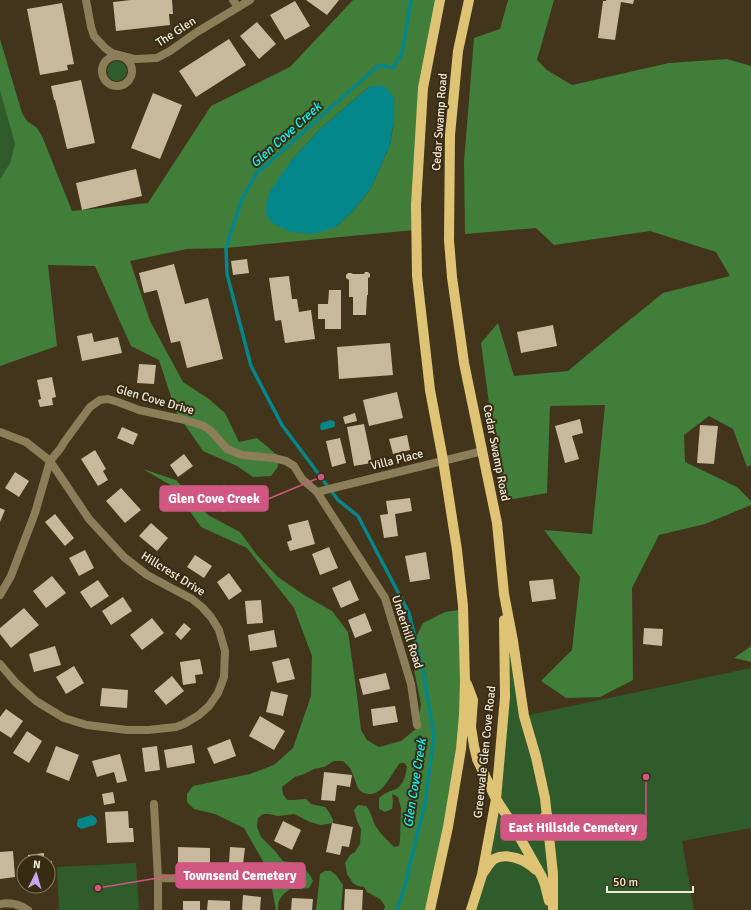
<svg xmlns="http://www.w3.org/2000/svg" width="751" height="910" viewBox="0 0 751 910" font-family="Signika,sans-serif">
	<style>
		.green { fill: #305c2c }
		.forest { fill: #407e39; fill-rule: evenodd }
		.water { fill: #04878a }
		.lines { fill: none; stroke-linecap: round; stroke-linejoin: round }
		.stream { stroke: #04878a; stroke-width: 3.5 }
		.building { fill: #c8b99c }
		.street { stroke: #8b7e59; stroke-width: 8 }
		.primary { stroke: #dec375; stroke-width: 10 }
		.labels { text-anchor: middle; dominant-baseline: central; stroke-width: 4; stroke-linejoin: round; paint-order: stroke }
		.street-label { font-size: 12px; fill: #f2eadb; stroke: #372b12 }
		.water-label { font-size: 13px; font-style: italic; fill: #0ef7fb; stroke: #372b12 }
		.leader { fill: none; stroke: #d05781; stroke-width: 1.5 }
		.callout-dot { fill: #d05781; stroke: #372b12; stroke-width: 1.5 }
		.callout { fill: #d05781; stroke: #d05781; stroke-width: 1.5 }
		.callout-label { font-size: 13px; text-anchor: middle; font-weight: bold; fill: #fff }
	</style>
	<rect width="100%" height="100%" fill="#42351c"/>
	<path class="green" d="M107 71a10 10 0 1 1 20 0a10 10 0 1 1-20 0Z
		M0,91L15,144L10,163L0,179Z
		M509,643L516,684L524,720L535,758L545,800L552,876L553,901V874L545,798L536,757L524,716L751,668V828L682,841L694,910H471L484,875L497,795L506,696Z
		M136,863L139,910H59L57,867Z"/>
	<path class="forest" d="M353,0H440L423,88L414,230L226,248L187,249L130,261L150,321L183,382L209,399L225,413L239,442L257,438L277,455L278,467L271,476L253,477L237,466L203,451L176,412L159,360L131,346L95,266L48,265L57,346L0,366V179L10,163L15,144L0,91V39L22,113L27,121L37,128L42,136L72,211L148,203L211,106L290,67ZM369,87L394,120L390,145L371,188L353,211L336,227L291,161L320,129Z
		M508,0H554L537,60L547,70L572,85L669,63L727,59L751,66V465L747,467L733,429L709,416L684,435L685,462L737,487L751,501V505L705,524L659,535L632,588L633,680L600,697L566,698L541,681L572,650L580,577L544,530L592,534L605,405L550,406L547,493L502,501L481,343L498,323L514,376L568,371L616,331L663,293L730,276L716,252L650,231L554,245L536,228L465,234L464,162L474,38L500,29Z
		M143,469L176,480L208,515L240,532L257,555L278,577L304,595L332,611L348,632L356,688L361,730L367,740L379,747L401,741L416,729L421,705L410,649L423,623L445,612L466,609L463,733L431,910H384L385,906L380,899L367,892L364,887L358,886L353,883L347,874L345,863L350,855L355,852L360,844L361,829L357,821L354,810L358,805L366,806C372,813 372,820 376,827C381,834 388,841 394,847L399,846L400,840L401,808L398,797L392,794L393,802L392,809L385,812L379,809V798C386,792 389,792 396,789C404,784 406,775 407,766L404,763H400C392,772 383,796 368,794C364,793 360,792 358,788C355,782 354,776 351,770C350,767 346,764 343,761H334L324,767L314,769L304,774L295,777L282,787L283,794L287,800H293L306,799L311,804L325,807L329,812L333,820V823L321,825L310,822L294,814L278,816L269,814H263L258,818L257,827L261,837L275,851L283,861L300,864L310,875L313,881L309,888L297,889H290C281,896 278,898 278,910H276L269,872L244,828L215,814L194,809L187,802V794L193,786L250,774L274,765L293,748L311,696L312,656L294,608L247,548L201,527L172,486Z
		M751,646V662L734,658Z
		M325,871H331L336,875L343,885L341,910H316L320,874Z"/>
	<path class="water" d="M380,85L389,90L394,98V120L390,145L371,188L353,211L336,227L313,234L291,232L272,223L266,214V204L270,191L291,161L320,129L369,87Z
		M331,420L335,422V426L334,427L323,430H321L320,427L321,423Z
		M92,815L96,818L97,821L95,825L81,829L77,826V823L78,819Z"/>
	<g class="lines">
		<path class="stream" d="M397,910L404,889L425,803L434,736L423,671L409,613L358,516L338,500L282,425L251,366L227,274L226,248L242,199L256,174L379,65L393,68L402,53L411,0"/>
	</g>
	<path class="building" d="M131,0H172L173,14H169L170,25L116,31L113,2Z
		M306,0H339L327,15Z
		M606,0H634L633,4L621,2L615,40L598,38L603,1H606Z
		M295,1L310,26L285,40L270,15Z
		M62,3L74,64L67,65L68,70L40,75L27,9Z
		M257,22L276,44L259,59L240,36Z
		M229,39L246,65L196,97L179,71Z
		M81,80L95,143L67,149L55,100H54L51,86Z
		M153,93L182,105L160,159L131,148Z
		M136,169L142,196L82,210L76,183Z
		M247,259L249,273L233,275L231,261Z
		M174,264L185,304L208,298L223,359L187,368L180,341L171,343L157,290L144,293L139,273Z
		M365,272H368L370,274V277L368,278V295H367L366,315H353V297H349V280L346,278V275L348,273H351L353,274H364Z
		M289,276L292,299H297L299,312L311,310L315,339L285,343L281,320L275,321L269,278Z
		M329,290H341V329H325V319H318V304H328Z
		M553,325L557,346L521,353L517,332Z
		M92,333L94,342L118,337L122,353L82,361L77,336Z
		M390,343L393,375L339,379L337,347Z
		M139,364L156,365L154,384L137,383Z
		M52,377L56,397L52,398L53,405L40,407L38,400L41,399L37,380Z
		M397,392L403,418L369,426L363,400Z
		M355,413L357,421L345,424L343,417Z
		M580,419L583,433L572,436L579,459L565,463L555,426Z
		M364,424L372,463L354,466L347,427Z
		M700,425L718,426L714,464L697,463Z
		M122,427L138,434L133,445L117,438Z
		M407,435L410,450L393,454L389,439Z
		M340,438L346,463L332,467L326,441Z
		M95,450L106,469L103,471L108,480L98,486L81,459Z
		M184,454L193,466L178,477L170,465Z
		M15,472L29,481L19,497L5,488Z
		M224,485L238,498L224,512L210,499Z
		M121,488L141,510L125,523L106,501Z
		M410,498L412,511L395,514L398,536L384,538L380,515L388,514L386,501Z
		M0,508L5,510L0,522Z
		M55,514L74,538L65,546L45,522Z
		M308,520L315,544L290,551L287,542L292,540L288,525Z
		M151,523L168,538L157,551L139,536Z
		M329,547L338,568L320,575L312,554Z
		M85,550L94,568L79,576L69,558Z
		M426,552L430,579L410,582L405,556Z
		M195,555L212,566L204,578L187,567Z
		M229,573L242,591L229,600L217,582Z
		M52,576L66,593L46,608L33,591Z
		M553,579L556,599L532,602L529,581Z
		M98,580L109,596L91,608L80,592Z
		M350,580L359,600L341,608L332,588Z
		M123,597L132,611L111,625L102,611Z
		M261,600L263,623L247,624L245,601Z
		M24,608L39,625L11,648L0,634V628Z
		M365,613L372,631L355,638L348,620Z
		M152,618L164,633L142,650L130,635Z
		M184,623L191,629L181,640L175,634Z
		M644,628L663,629L662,646L643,644Z
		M274,630L277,647L250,651L248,635Z
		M55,646L61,665L34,672L29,654Z
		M289,658L295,679L277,683L272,662Z
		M200,659L203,674L195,675L196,683L183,685L180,662Z
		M74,666L84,683L66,694L56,677Z
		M386,673L390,689L363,695L359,679Z
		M172,676L184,691L166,705L154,691Z
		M102,688L128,690L127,708L100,706Z
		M271,691L288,695L283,716L266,712Z
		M395,706L398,722L373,726L371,709Z
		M6,709L23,721L11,738L0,731V717Z
		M260,716L285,731L274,750L249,736Z
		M27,731L42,741L29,763L13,753Z
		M230,739L236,756L214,764L207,748Z
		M192,745L195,763L167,768L164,750Z
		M56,746L79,755L69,781L46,772Z
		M157,746L160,770L145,772L142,748Z
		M120,754L127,781L117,783L114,772L97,777L92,761Z
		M324,772L352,775L350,787L337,785L335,801L321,800Z
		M113,792L115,803L104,805L102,794Z
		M128,811L129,828H133L134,842L107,843L105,812Z
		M283,821L301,830L292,850L274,841Z
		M332,823L353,827L349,847L342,846L340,855L326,852Z
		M178,847L210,848V864H178Z
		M230,847L245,848L243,864L229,863Z
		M13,851L15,877L0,879V852Z
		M44,853V862H28V855Z
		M52,861L53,880H48V862Z
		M345,889L363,890L362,910H344Z
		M243,895L261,897L260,910H242Z
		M292,898L313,899L312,910H291Z
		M208,900L230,901V910H207Z
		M183,901H200V910H183Z"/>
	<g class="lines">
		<path class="street" d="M86,0L91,27L94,36L105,48L112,53L135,59L157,58L170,51L197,32L250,0
			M233,0L238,7
			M102 71a15 15 0 1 1 30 0a15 15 0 1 1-30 0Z
			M0,432L26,442L50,461L60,449L65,441L90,407L100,400L108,399L118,402L139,410L185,420L204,426L211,431L227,449L242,455L274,458L286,461L294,466L302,479L317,492L385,598L411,684L417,725
			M317,492L483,451
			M0,595L11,576L35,513L50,461
			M0,664L16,683L36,701L64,718L87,725L127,730H148L176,727L184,724L199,715L209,706L218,693L224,677L225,651L219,630L211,617L202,607L192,599L147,575L124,557L89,519L50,461
			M154,804L158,878V910
			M158,878L234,879
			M0,904C11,902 19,904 28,910"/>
		<path class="primary" d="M469,0L458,51L450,135L449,240L452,277L464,363L497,523L504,594L513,641L524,716L536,757L545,798L553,874V910
			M467,684L473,700L471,727L474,746L477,759L496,799L511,822L542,877L545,885L549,901
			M511,822C528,829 536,828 547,814
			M484,872C487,867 490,862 494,859C508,852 526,860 536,870
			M430,910L448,827L461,749L464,715L465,681L463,606L457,550L443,460L430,390L417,276L416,205L423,88L440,0
			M471,910L482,875L496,799L505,697L504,620"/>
	</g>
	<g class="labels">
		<g class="street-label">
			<text transform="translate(176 32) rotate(-33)">The Glen</text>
			<text transform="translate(440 122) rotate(-86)">Cedar Swamp Road</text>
			<text transform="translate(155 400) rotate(16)">Glen Cove Drive</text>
			<text transform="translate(496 453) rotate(79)">Cedar Swamp Road</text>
			<text transform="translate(397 460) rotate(-14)">Villa Place</text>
			<text transform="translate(173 574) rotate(32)">Hillcrest Drive</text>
			<text transform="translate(407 632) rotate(72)">Underhill Road</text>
			<text transform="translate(485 752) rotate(-84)">Greenvale Glen Cove Road</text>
		</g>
		<g class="water-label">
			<text transform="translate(286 135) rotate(-42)">Glen Cove Creek</text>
			<text transform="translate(415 783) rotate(-81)">Glen Cove Creek</text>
		</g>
	</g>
	<path class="leader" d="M321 477L268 499M646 777L646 828M98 888L176 875"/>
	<g class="callout-dot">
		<circle cx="321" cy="477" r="4"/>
		<circle cx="646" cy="777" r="4"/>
		<circle cx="98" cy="888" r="4"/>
	</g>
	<g class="callout">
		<rect x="160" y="486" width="108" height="25" rx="4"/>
		<rect x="501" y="815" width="145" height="25" rx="4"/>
		<rect x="176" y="863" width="129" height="25" rx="4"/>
	</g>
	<g class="callout-label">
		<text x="214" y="503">Glen Cove Creek</text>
		<text x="573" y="832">East Hillside Cemetery</text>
		<text x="240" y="880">Townsend Cemetery</text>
	</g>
	<g transform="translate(36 874) rotate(5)"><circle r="19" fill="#372b12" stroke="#827762"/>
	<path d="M0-3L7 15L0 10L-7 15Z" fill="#c9a5ee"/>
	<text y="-6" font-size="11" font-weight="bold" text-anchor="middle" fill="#f2eadb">N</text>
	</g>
	<path d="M607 886v6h86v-6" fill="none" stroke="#f2eadb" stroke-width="2"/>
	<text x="613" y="886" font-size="12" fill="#f2eadb" stroke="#372b12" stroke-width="3" paint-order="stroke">50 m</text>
</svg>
